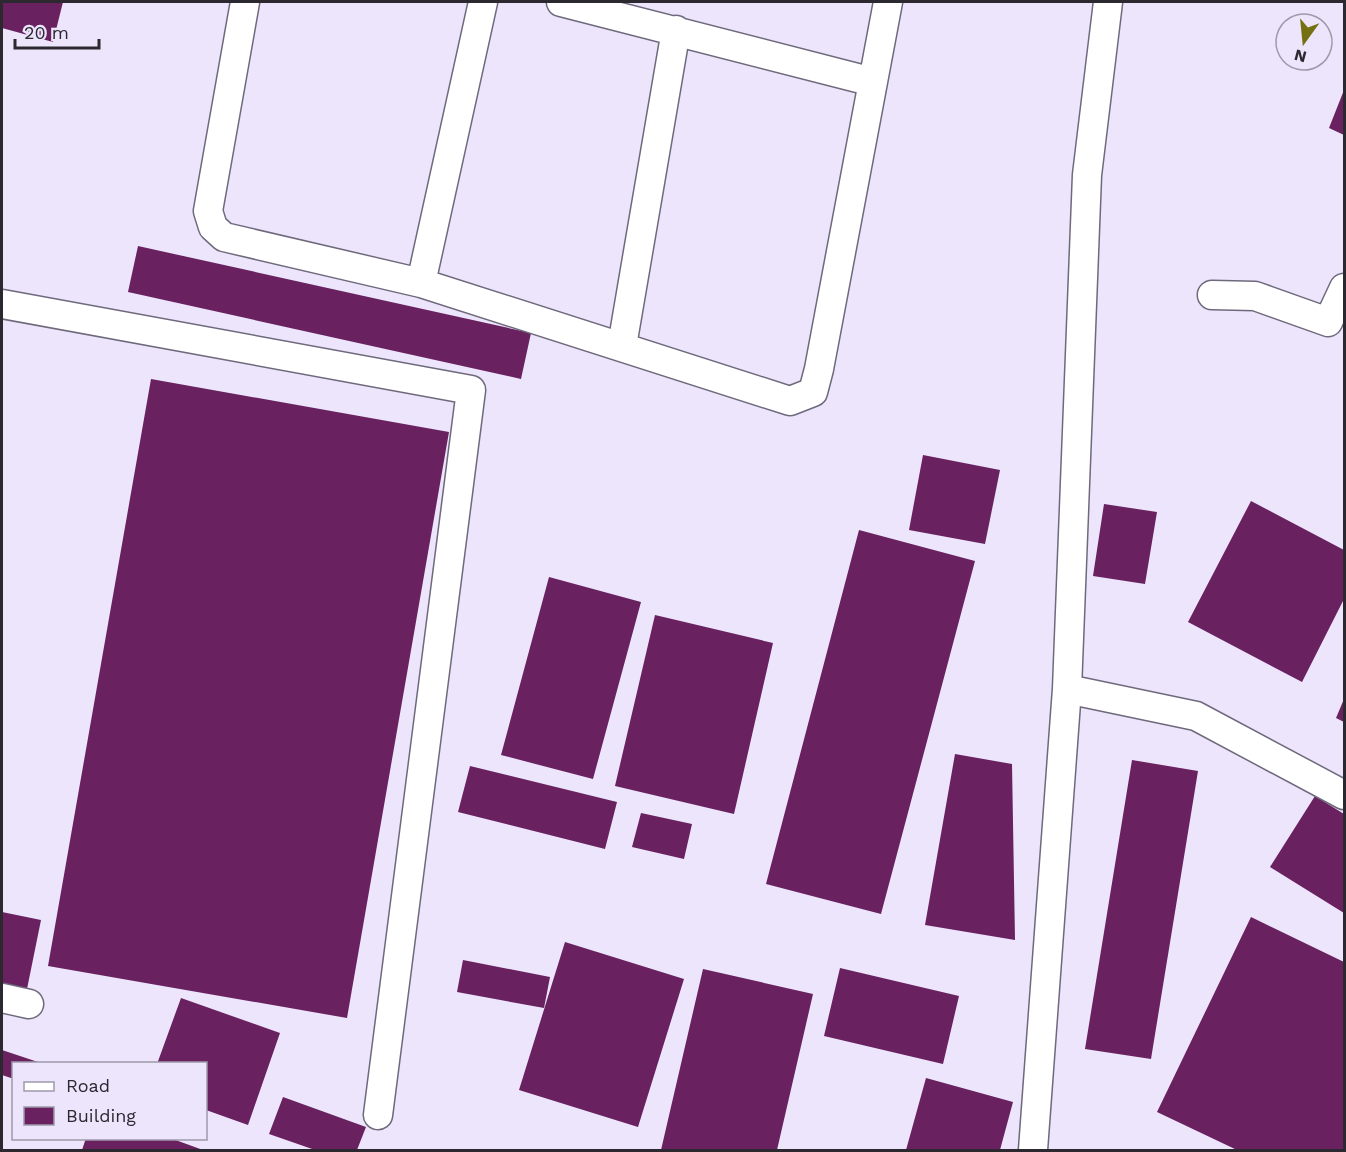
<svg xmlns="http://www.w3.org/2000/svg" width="1346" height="1152" viewBox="0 0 1346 1152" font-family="'Work Sans',sans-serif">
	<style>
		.building { fill: #692160 }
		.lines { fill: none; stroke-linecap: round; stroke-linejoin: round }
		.minor-casing { stroke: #6f697c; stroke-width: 31 }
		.minor { stroke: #fff; stroke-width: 28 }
	</style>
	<rect width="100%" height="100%" fill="#ece5fc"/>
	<path class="building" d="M2,2H63L53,42L2,28Z
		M1344,90V135L1329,128Z
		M138,246L531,333L521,379L128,292Z
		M151,379L449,432L347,1018L48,966Z
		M923,455L1000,470L985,544L909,530Z
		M1251,501L1344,550V599L1302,682L1188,622Z
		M1104,504L1157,512L1145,584L1093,576Z
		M859,530L975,561L881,914L766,884Z
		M549,577L641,602L593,779L501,755Z
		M655,615L773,643L734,814L615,786Z
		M1344,699V722L1336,718Z
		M955,754L1012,764L1015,940L925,925Z
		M1132,760L1198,771L1151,1059L1085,1049Z
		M470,766L617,802L605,849L458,812Z
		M1315,796L1344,814V913L1270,867Z
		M641,813L692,824L684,859L632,847Z
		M2,912L41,920L27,989L2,984Z
		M1251,917L1344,962V1150H1237L1157,1112Z
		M565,942L684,979L638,1127L519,1090Z
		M463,960L550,977L544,1008L457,992Z
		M840,968L959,996L943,1064L824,1036Z
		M703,969L813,994L777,1150H661Z
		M181,998L280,1033L248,1125L206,1110V1064H157Z
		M2,1050L41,1063V1064H14V1079L2,1075Z
		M926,1078L1013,1102L1000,1150H906Z
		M283,1097L366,1127L357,1150H315L269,1134Z
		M86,1138H170L203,1150H82Z"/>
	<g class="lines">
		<g class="minor-casing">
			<path id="minor" d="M245,2L208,211L213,227L224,237L421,283L790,401L813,392L819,369L888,2
				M561,2L873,82
				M421,283L483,2
				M1212,295L1255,296L1328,322L1344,288
				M2,304L471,390L378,1115
				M622,346L676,30
				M1067,689L1196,716L1344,795
				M2,998L29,1004
				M1033,1150L1067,689L1087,175L1108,2"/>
		</g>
		<use href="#minor" class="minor"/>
	</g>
	<rect width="1346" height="1152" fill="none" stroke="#2b2830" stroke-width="6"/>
	<rect x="12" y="1062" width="195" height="78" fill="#ece5fc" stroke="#9f99aa" stroke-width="1.5"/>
	<rect x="24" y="1082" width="30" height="9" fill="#ffffff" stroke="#9f99aa" stroke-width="1.5"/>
	<text x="66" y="1092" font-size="18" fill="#2b2830">Road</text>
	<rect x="24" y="1107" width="30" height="18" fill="#692160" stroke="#9f99aa" stroke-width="1.5"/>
	<text x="66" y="1122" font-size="18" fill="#2b2830">Building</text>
	<g transform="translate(1304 42) rotate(195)"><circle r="28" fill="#ece5fc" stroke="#9f99aa" stroke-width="1.5"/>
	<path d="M0-4.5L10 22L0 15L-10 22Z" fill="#757012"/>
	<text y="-9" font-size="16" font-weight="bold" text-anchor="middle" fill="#2b2830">N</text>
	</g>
	<path d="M15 39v9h84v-9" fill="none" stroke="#2b2830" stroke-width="3"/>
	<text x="24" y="39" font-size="18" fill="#2b2830" stroke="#ece5fc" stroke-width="4.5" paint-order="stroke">20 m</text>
</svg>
